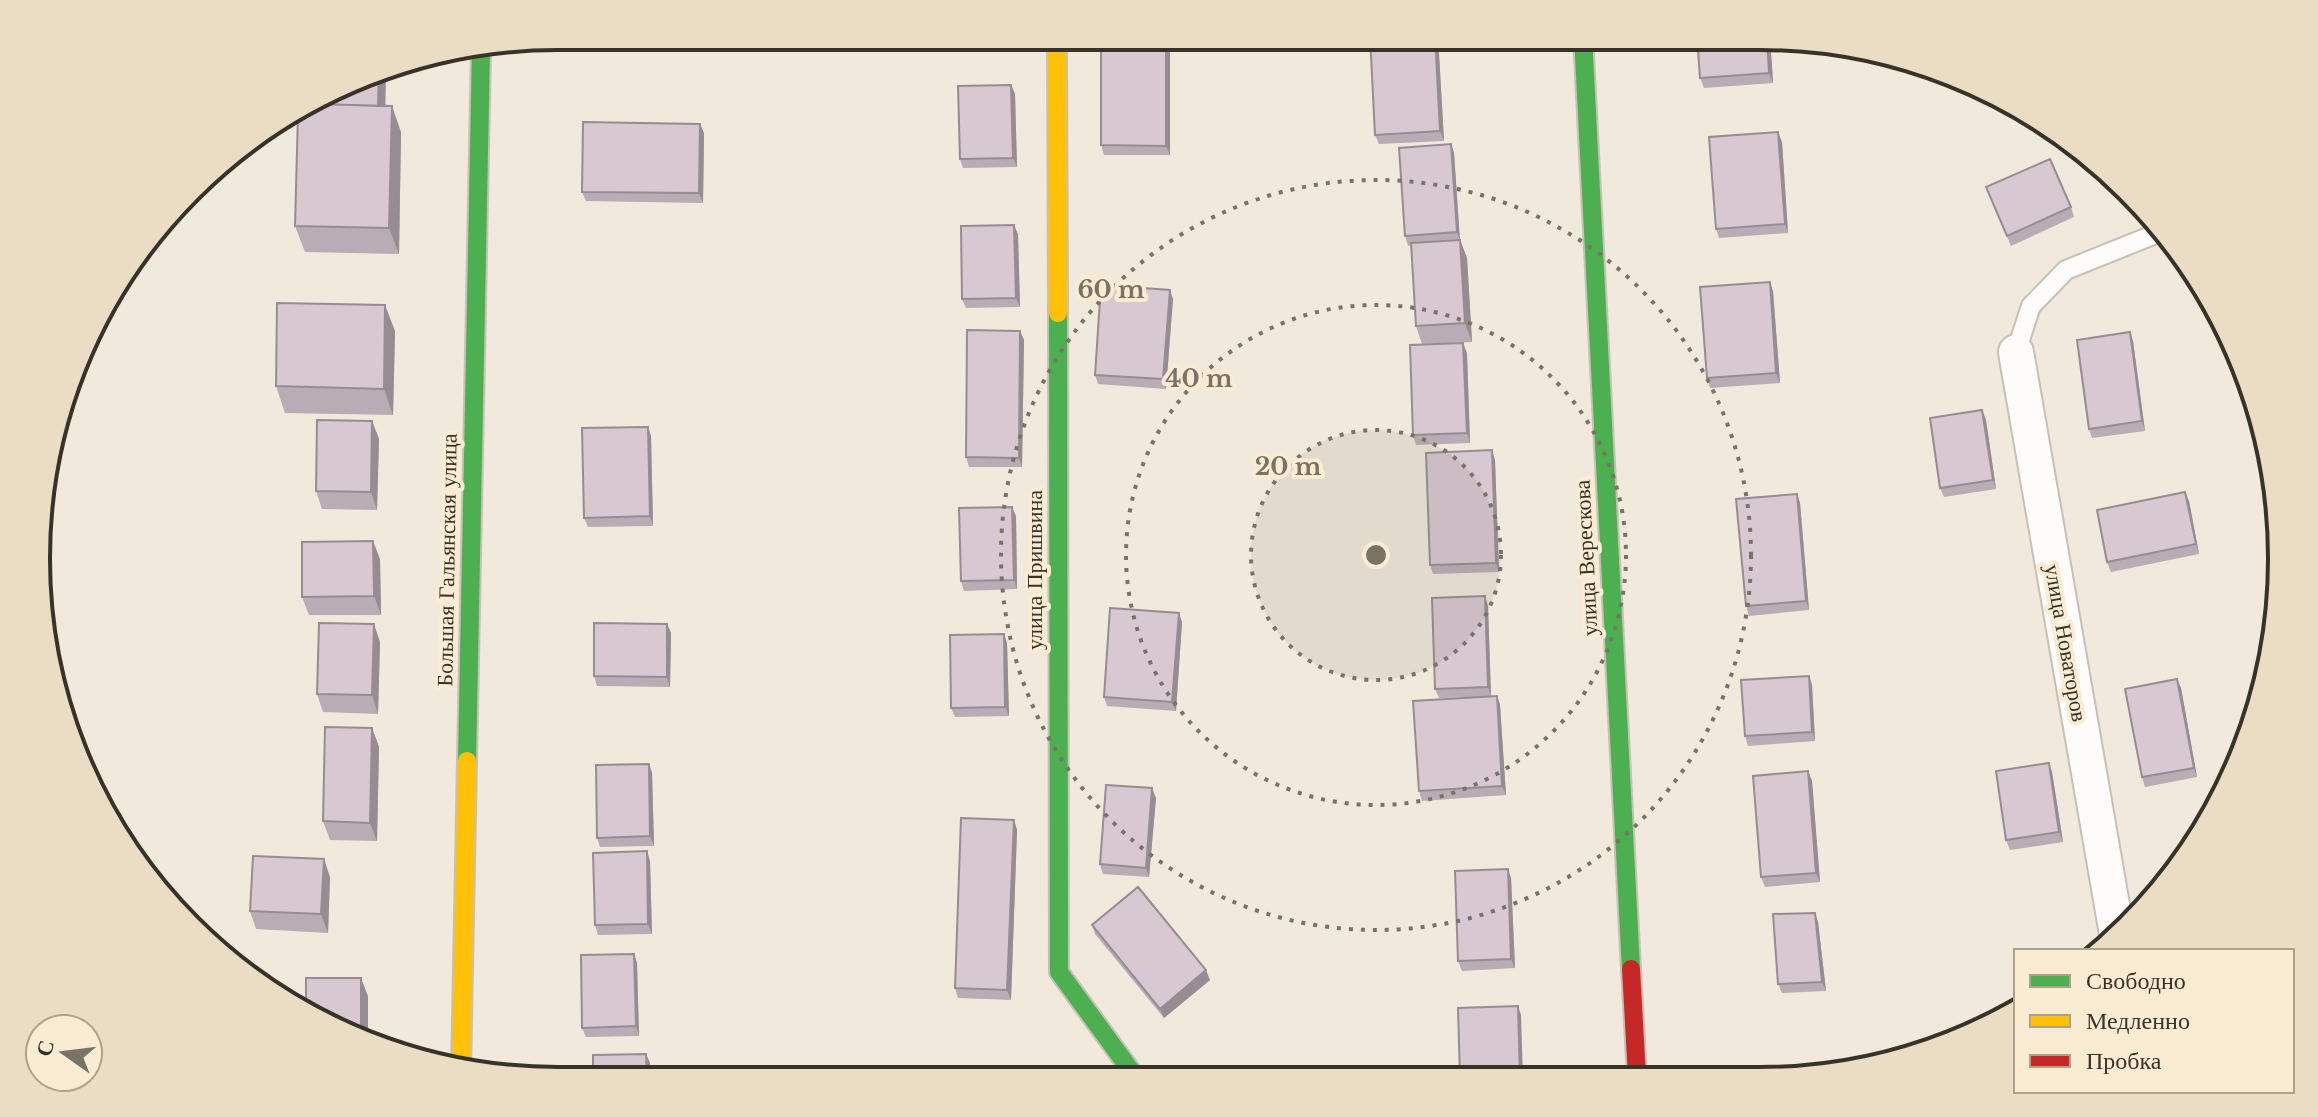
<svg xmlns="http://www.w3.org/2000/svg" width="2318" height="1117" viewBox="0 0 2318 1117" font-family="'Libre Baskerville',serif">
	<style>
		.lines { fill: none; stroke-linecap: round; stroke-linejoin: round }
		.lane-casing { stroke: #c7c0b6; stroke-width: 22 }
		.street-casing { stroke: #c7c0b6; stroke-width: 38 }
		.fast-casing { stroke: #c7c0b6; stroke-width: 22 }
		.slow-casing { stroke: #c7c0b6; stroke-width: 22 }
		.jam-casing { stroke: #c7c0b6; stroke-width: 22 }
		.lane { stroke: #fdfcfa; stroke-width: 18 }
		.street { stroke: #fdfcfa; stroke-width: 34 }
		.fast { stroke: #4caf50; stroke-width: 18 }
		.slow { stroke: #ffc107; stroke-width: 18 }
		.jam { stroke: #c62828; stroke-width: 18 }
		.wall { fill: #baacb4 }
		.shaded-wall { fill: #978c92 }
		.building { fill: #d8c8d1; stroke: #978c92; stroke-width: 2 }
		.ring { fill: none; stroke: #797367; stroke-width: 4; stroke-dasharray: 4 8 }
		.labels { text-anchor: middle; dominant-baseline: central; stroke-width: 8; stroke-linejoin: round; paint-order: stroke }
		.street-label { font-size: 22px; fill: #383329; stroke: #faecd2 }
		.rim { fill: none; stroke: #383329; stroke-width: 4 }
		.centre { fill: #797367; stroke: #faecd2; stroke-width: 4 }
		.ring-label { font-size: 24px; text-anchor: middle; font-weight: bold; fill: #797367; stroke: #faecd2; stroke-width: 8; stroke-linejoin: round; paint-order: stroke }
	</style>
	<rect width="100%" height="100%" fill="#f1e9db"/>
	<g class="lines">
		<g class="lane-casing">
			<path id="lane" d="M2016,352L2031,306L2066,270L2163,231"/>
		</g>
		<g class="street-casing">
			<path id="street" d="M2016,352L2117,934"/>
		</g>
		<g class="fast-casing">
			<path id="fast" d="M1583,36L1631,969
				M1058,313L1059,972L1137,1079
				M467,761L481,49"/>
		</g>
		<g class="slow-casing">
			<path id="slow" d="M1057,36L1058,313
				M461,1071L467,761"/>
		</g>
		<g class="jam-casing">
			<path id="jam" d="M1631,969L1637,1077"/>
		</g>
		<use href="#lane" class="lane"/>
		<use href="#street" class="street"/>
		<use href="#fast" class="fast"/>
		<use href="#slow" class="slow"/>
		<use href="#jam" class="jam"/>
	</g>
	<path class="wall" d="M1370,36H1438L1444,141L1379,144L1375,135Z
		M1760,36L1770,37L1773,83L1704,88L1700,78Z
		M1170,53V155H1104L1101,145Z
		M386,66L385,106L401,132L399,254L305,252L295,226L323,100Z
		M1011,85L1015,94L1017,167L963,168L960,159Z
		M700,124L704,133L703,203L586,201L582,192Z
		M1782,142L1788,233L1719,238L1716,229Z
		M1451,144L1454,153L1460,240L1467,258L1472,342L1422,344L1416,326L1411,245L1408,246L1405,236Z
		M1986,187L2071,207L2074,217L2011,246Z
		M1018,234L1020,307L966,308L962,299Z
		M1773,291L1780,383L1710,388L1707,378Z
		M1173,299L1166,389L1098,384L1095,375Z
		M395,331L393,415L285,413L276,386Z
		M1020,331L1024,340L1022,467H969L966,457Z
		M2133,341L2145,431L2092,438L2089,429Z
		M1467,353L1470,443L1416,445L1413,435Z
		M1982,410L1986,420L1996,489L1944,497L1940,488Z
		M372,421L379,439L377,510L322,509L316,491Z
		M651,436L653,526L588,527L584,518Z
		M1495,460L1499,572L1433,574L1430,565Z
		M1797,494L1800,503L1809,610L1749,616L1746,606Z
		M2189,501L2199,554L2111,572L2107,562Z
		M1016,516L1017,589L964,591L961,581Z
		M380,559L381,615H309L302,597Z
		M1488,606L1491,696H1497L1500,705L1506,795L1422,801L1419,791L1486,697L1439,698L1435,689Z
		M1182,622L1176,711L1107,706L1104,697Z
		M667,624L671,633L670,687L597,686L594,676Z
		M1004,634L1007,643L1009,716L955,717L951,708Z
		M380,642L378,714L323,712L317,694Z
		M1809,676L1812,685L1815,741L1748,746L1745,736Z
		M2177,679L2181,688L2197,777L2145,787L2142,777Z
		M372,728L379,747L377,841L330,840L323,821Z
		M649,764L652,773L654,846L600,847L597,838Z
		M1808,771L1812,781L1820,882L1765,887L1761,877Z
		M2052,772L2063,842L2010,850L2006,840Z
		M1156,798L1149,877L1103,874L1100,864Z
		M1014,820L1017,830L1011,1000L958,998L955,988Z
		M650,861L652,934L598,935L595,925Z
		M330,877L328,933L256,929L250,911Z
		M1511,878L1515,968L1462,971L1458,961Z
		M1815,913L1818,922L1826,991L1782,993L1778,984Z
		M1092,925L1210,980L1164,1018L1095,934Z
		M634,954L637,963L639,1036L586,1037L582,1028Z"/>
	<path class="shaded-wall" d="M1435,36H1438L1444,141L1440,131Z
		M1767,37H1770L1773,83L1769,73Z
		M1166,43L1170,53V155L1166,146Z
		M386,66L385,124L378,106L379,70Z
		M1011,85L1015,94L1017,167L1013,158Z
		M392,106L401,132L399,254L389,228Z
		M700,124L704,133L703,203L699,193Z
		M1778,132L1782,142L1788,233L1785,224Z
		M1451,144L1454,153L1460,242L1457,232Z
		M1014,225L1018,234L1020,307L1016,298Z
		M1460,240L1467,258L1472,342L1465,323Z
		M1770,282L1773,291L1780,383L1776,373Z
		M1170,290L1173,299L1166,389L1163,379Z
		M385,305L395,331L393,415L384,389Z
		M1020,331L1024,340L1022,467L1019,458Z
		M2130,332L2133,341L2145,431L2142,421Z
		M1463,343L1467,353L1470,443L1467,433Z
		M1982,410L1986,420L1996,489L1993,480Z
		M372,421L379,439L377,510L371,492Z
		M648,427L651,436L653,526L650,516Z
		M1492,450L1495,460L1499,572L1496,563Z
		M2185,492L2189,501L2199,554L2196,544Z
		M1797,494L1800,503L1809,610L1806,601Z
		M1012,507L1016,516L1017,589L1014,580Z
		M373,541L380,559L381,615L374,596Z
		M1485,596L1488,606L1491,696L1488,687Z
		M1179,613L1182,622L1176,711L1172,702Z
		M374,624L380,642L378,714L372,695Z
		M667,624L671,633L670,687L667,677Z
		M1004,634L1007,643L1009,716L1005,707Z
		M1809,676L1812,685L1815,741L1812,732Z
		M2177,679L2181,688L2197,777L2194,768Z
		M1497,696L1500,705L1506,795L1502,786Z
		M372,728L379,747L377,841L370,823Z
		M2049,763L2052,772L2063,842L2059,832Z
		M649,764L652,773L654,846L650,836Z
		M1808,771L1812,781L1820,882L1816,873Z
		M1152,788L1156,798L1149,877L1146,868Z
		M1014,820L1017,830L1011,1000L1007,990Z
		M647,851L650,861L652,934L648,924Z
		M324,859L330,877L328,933L321,914Z
		M1508,869L1511,878L1515,968L1511,959Z
		M1815,913L1818,922L1826,991L1822,982Z
		M634,954L637,963L639,1036L636,1026Z
		M1206,970L1210,980L1164,1018L1160,1009Z
		M361,978L368,996V1044L361,1042Z
		M1518,1006L1521,1015L1523,1078H1520Z
		M646,1054L650,1063V1081H647Z"/>
	<path class="building" d="M1370,36H1435L1440,131L1375,135Z
		M1697,36L1767,37L1769,73L1700,78Z
		M1101,43H1166V146L1101,145Z
		M379,70L378,106L322,104L323,100Z
		M1011,85L1013,158L960,159L958,86Z
		M315,104L392,106L389,228L295,226L298,113Z
		M583,122L700,124L699,193L582,192Z
		M1778,132L1785,224L1716,229L1709,137Z
		M1451,144L1457,232L1405,236L1399,148Z
		M2050,159L2071,207L2007,236L1986,187Z
		M1014,225L1016,298L962,299L961,226Z
		M1460,240L1465,323L1416,326L1411,243Z
		M1770,282L1776,373L1707,378L1700,287Z
		M1101,285L1170,290L1163,379L1095,375Z
		M277,303L385,305L384,389L276,386Z
		M967,330L1020,331L1019,458L966,457Z
		M2130,332L2142,421L2089,429L2077,340Z
		M1463,343L1467,433L1413,435L1410,345Z
		M1982,410L1993,480L1940,488L1930,418Z
		M317,420L372,421L371,492L316,491Z
		M648,427L650,516L584,518L582,428Z
		M1492,450L1496,563L1430,565L1426,453Z
		M2185,492L2196,544L2107,562L2097,510Z
		M1797,494L1806,601L1746,606L1736,499Z
		M1012,507L1014,580L961,581L959,508Z
		M373,541L374,596L302,597V542Z
		M1485,596L1488,687L1435,689L1432,598Z
		M1110,608L1179,613L1172,702L1104,697Z
		M319,623L374,624L372,695L317,694Z
		M594,623L667,624V677L594,676Z
		M1004,634L1005,707L951,708L950,635Z
		M1809,676L1812,732L1745,736L1741,680Z
		M2177,679L2194,768L2142,777L2125,689Z
		M1497,696L1502,786L1419,791L1413,701Z
		M325,727L372,728L370,823L323,821Z
		M2049,763L2059,832L2006,840L1996,771Z
		M649,764L650,836L597,838L596,765Z
		M1808,771L1816,873L1761,877L1753,776Z
		M1106,785L1152,788L1146,868L1100,864Z
		M961,818L1014,820L1007,990L955,988Z
		M647,851L648,924L595,925L593,853Z
		M253,856L324,859L321,914L250,911Z
		M1508,869L1511,959L1458,961L1455,871Z
		M1138,887L1206,970L1160,1009L1092,925Z
		M1815,913L1822,982L1778,984L1773,914Z
		M634,954L636,1026L582,1028L581,955Z
		M306,978H361V1042L306,1008Z
		M1518,1006L1520,1078H1460L1458,1008Z
		M646,1054L647,1081H593V1055Z"/>
	<circle cx="1376" cy="555" r="125" fill="#797367" fill-opacity=".12"/>
	<g class="ring">
		<circle cx="1376" cy="555" r="125"/>
		<circle cx="1376" cy="555" r="250"/>
		<circle cx="1376" cy="555" r="375"/>
	</g>
	<g class="labels">
		<g class="street-label">
			<text transform="translate(1586 558) rotate(-93)">улица Верескова</text>
			<text transform="translate(447 560) rotate(-89)">Большая Гальянская улица</text>
			<text transform="translate(1034 570) rotate(-90)">улица Пришвина</text>
			<text transform="translate(2066 643) rotate(80)">улица Новаторов</text>
		</g>
	</g>
	<path d="M0 0H2318V1117H0ZM558 50H1760A508 508 0 0 1 2268 558V559A508 508 0 0 1 1760 1067H558A508 508 0 0 1 50 559V558A508 508 0 0 1 558 50Z" fill="#eaddc4" fill-rule="evenodd"/>
	<path class="rim" d="M558 50H1760A508 508 0 0 1 2268 558V559A508 508 0 0 1 1760 1067H558A508 508 0 0 1 50 559V558A508 508 0 0 1 558 50Z"/>
	<circle cx="1376" cy="555" r="12" class="centre"/>
	<g class="ring-label">
		<text x="1111" y="298">60 m</text>
		<text x="1199" y="387">40 m</text>
		<text x="1288" y="475">20 m</text>
	</g>
	<rect x="2014" y="949" width="280" height="144" fill="#faecd2" stroke="#aca28e" stroke-width="2"/>
	<rect x="2030" y="975" width="40" height="12" fill="#4caf50" stroke="#aca28e" stroke-width="2"/>
	<text x="2086" y="989" font-size="24" fill="#383329">Свободно</text>
	<rect x="2030" y="1015" width="40" height="12" fill="#ffc107" stroke="#aca28e" stroke-width="2"/>
	<text x="2086" y="1029" font-size="24" fill="#383329">Медленно</text>
	<rect x="2030" y="1055" width="40" height="12" fill="#c62828" stroke="#aca28e" stroke-width="2"/>
	<text x="2086" y="1069" font-size="24" fill="#383329">Пробка</text>
	<g transform="translate(64 1053) rotate(284)"><circle r="38" fill="#faecd2" stroke="#aca28e" stroke-width="2"/>
	<path d="M0-6L14 30L0 20L-14 30Z" fill="#797367"/>
	<text y="-12" font-size="22" font-weight="bold" text-anchor="middle" fill="#383329">С</text>
	</g>
</svg>
